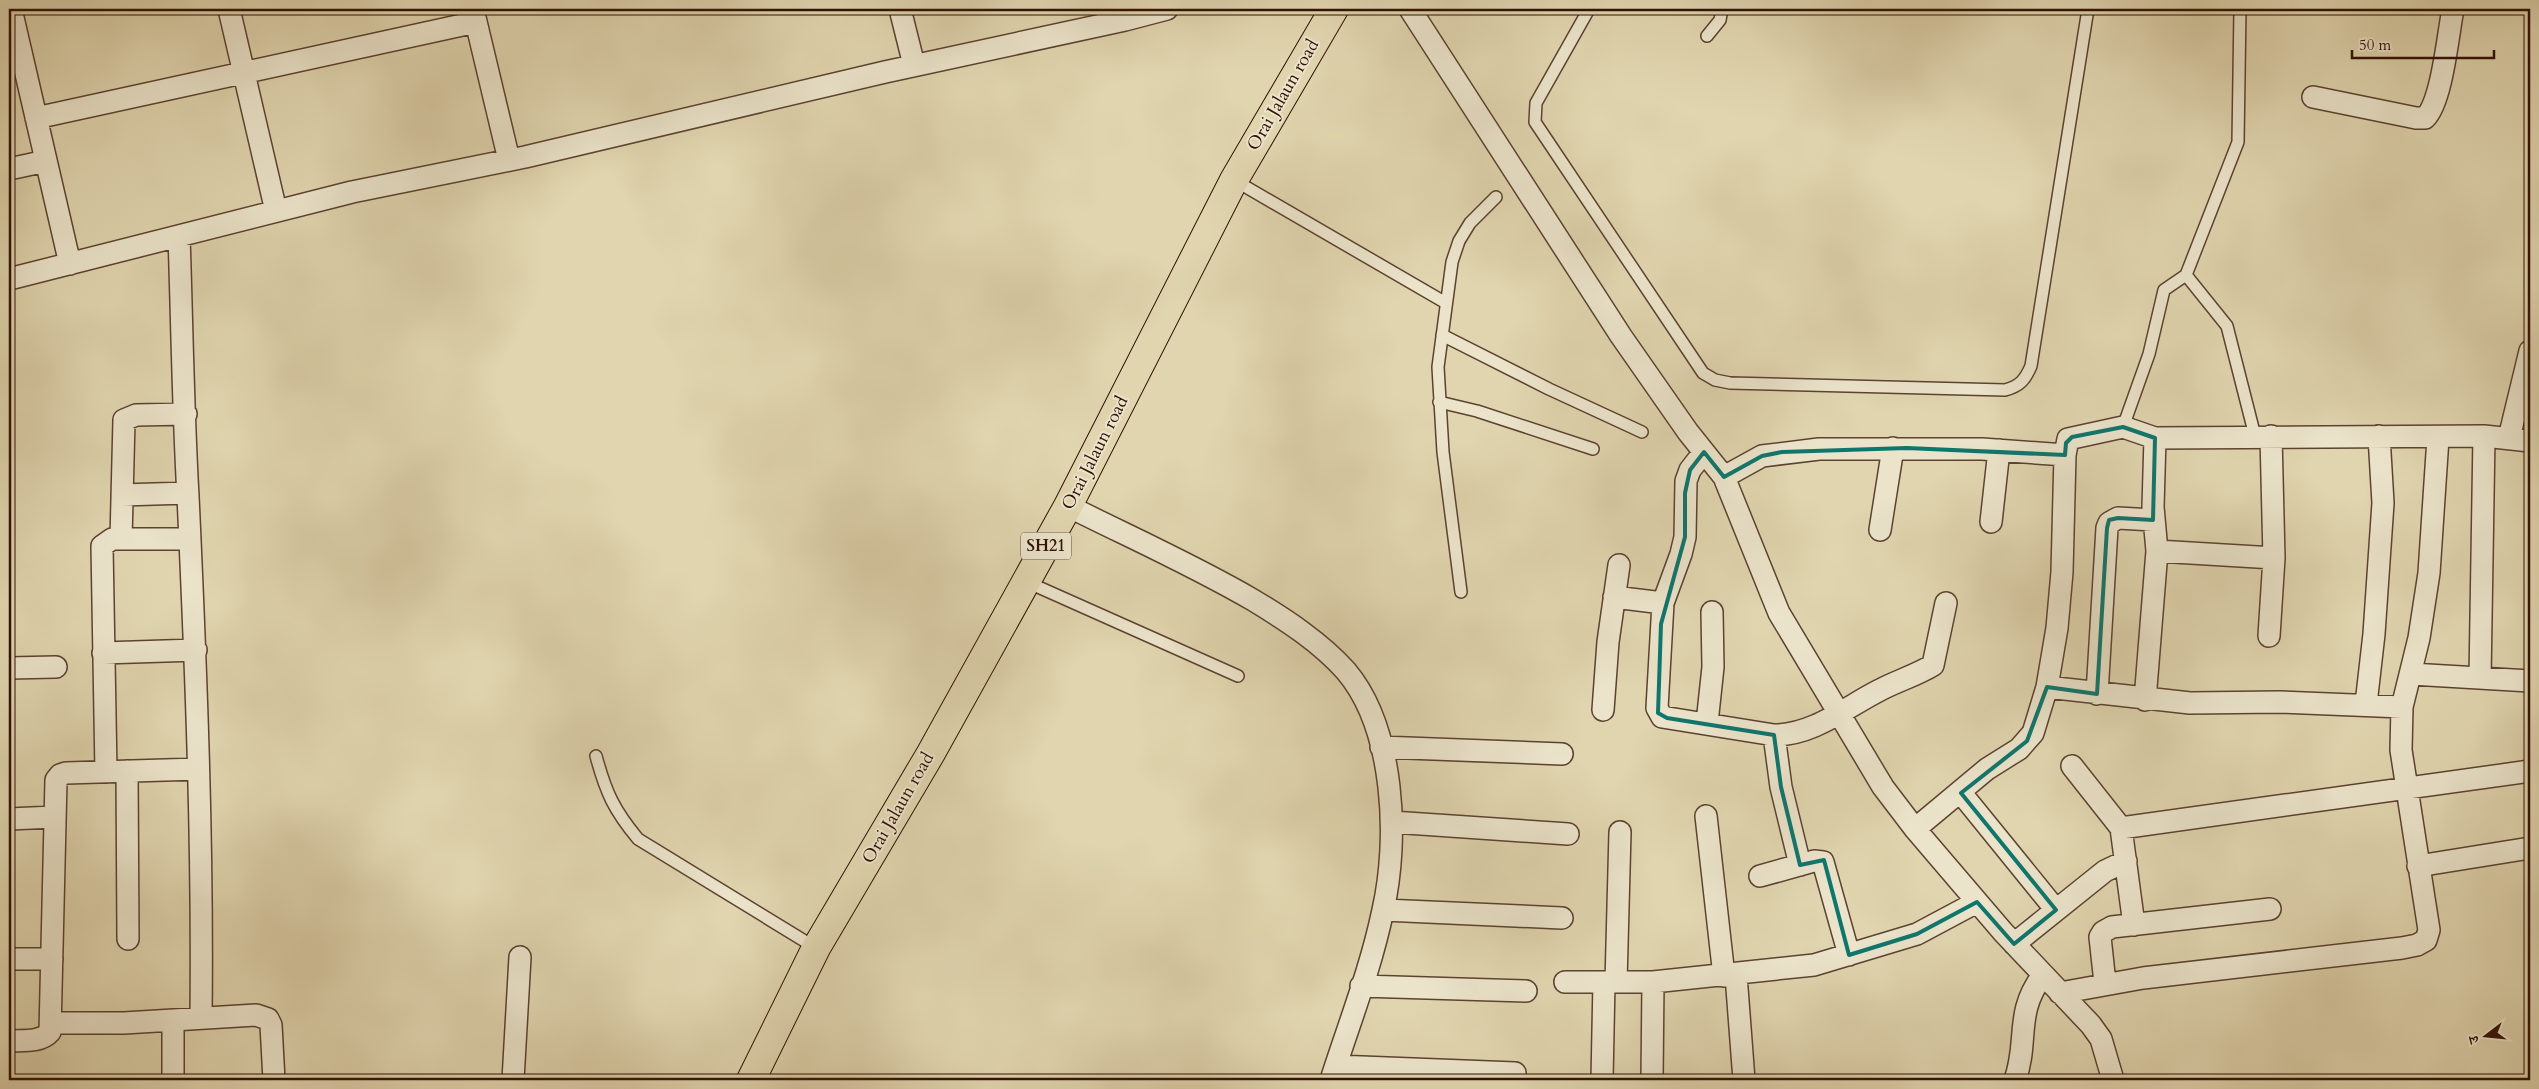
<svg xmlns="http://www.w3.org/2000/svg" width="2539" height="1089" viewBox="0 0 2539 1089" font-family="Cardo,'Noto Serif Devanagari',serif">
	<style>
		.lines { fill: none; stroke-linecap: round; stroke-linejoin: round }
		.lane-casing { stroke: #5c4230; stroke-width: 14 }
		.street-casing { stroke: #5c4230; stroke-width: 24 }
		.primary-casing { stroke: #301105; stroke-width: 30 }
		.lane { stroke: #ebe4cb; stroke-width: 11 }
		.street { stroke: #ebe4cb; stroke-width: 21 }
		.primary { stroke: #e0d5af; stroke-width: 28 }
		.marked { fill: none; stroke: #0f766e; stroke-width: 4; stroke-linejoin: round }
		.labels { text-anchor: middle; dominant-baseline: central; stroke-width: 4; stroke-linejoin: round; paint-order: stroke }
		.shield { fill: #ebe4cb; stroke: #685040; stroke-width: 1 }
		.shield-label { font-size: 16px; font-weight: bold; fill: #301105 }
		.street-label { font-size: 18px; fill: #301105; stroke: #ebe4cb }
	</style>
	<rect width="100%" height="100%" fill="#e0d5af"/>
	<filter id="stains"><feTurbulence type="fractalNoise" baseFrequency=".004" numOctaves="4"/><feColorMatrix values="0 0 0 0 .2 0 0 0 0 .09 0 0 0 0 .02 0 0 0 .5 -.17"/></filter>
	<radialGradient id="worn" r=".72"><stop offset=".6" stop-color="#630" stop-opacity="0"/><stop offset="1" stop-color="#630" stop-opacity=".3"/></radialGradient>
	<g class="lines">
		<g class="lane-casing">
			<path id="lane" d="M1589,9L1536,103L1535,122L1703,373L1715,380L1730,383L2005,390C2020,386 2025,380 2031,366L2088,9
				M2240,9L2238,142L2186,275L2227,326L2255,436
				M1707,36L1720,20L1722,9
				M1234,180L1446,303
				M1442,335L1549,389L1642,432
				M1439,402L1477,411L1593,449
				M2123,427L2149,354L2164,290L2186,275
				M1027,582L1238,676
				M1461,592L1443,452L1438,367L1452,262L1459,241L1470,223L1496,197
				M596,756C606,793 614,810 638,839L816,948"/>
		</g>
		<g class="street-casing">
			<path id="street" d="M11,9L70,264
				M229,9L276,211
				M473,9L509,160
				M900,9L914,65
				M1410,9L1621,336L1688,432L1724,477L1779,613L1883,787L1915,829L2003,932L2091,1025L2101,1039L2113,1080
				M2313,97L2416,118H2425C2442,102 2448,34 2453,9
				M36,118L476,22
				M9,169L46,161
				M179,236C182,323 183,409 188,496C196,670 203,843 201,1018
				M9,279L352,192L525,157L885,72L1125,20L1167,9
				M2509,438L2530,351
				M1704,452L1690,470L1686,481L1685,537L1681,554L1663,603L1657,708L1662,717L1774,735C1814,735 1846,707 1880,690C1897,681 1917,675 1933,665L1946,603
				M1724,477L1762,456L1819,449H1982L2065,455
				M122,495L187,493
				M1068,506C1130,537 1193,565 1253,600C1286,620 1320,642 1346,671C1395,729 1399,840 1383,910C1371,968 1349,1024 1331,1080
				M1991,522L1999,450
				M1880,530L1893,448
				M121,539L124,420L136,415L186,414
				M2157,551L2274,558
				M1614,597L1663,603
				M2269,636L2274,558L2271,436
				M103,653L196,650
				M9,668L56,667
				M2411,674L2530,681
				M2480,678L2484,436
				M2047,687L2190,703L2280,702L2402,707
				M2097,694L2107,528L2109,523L2118,518L2153,520
				M2145,700L2157,551L2153,507L2155,438
				M2366,704L2374,634L2383,503L2379,436
				M1603,710L1608,642L1619,565
				M1707,723L1713,667L1712,612
				M1774,735L1781,787L1800,865
				M1381,747L1562,754
				M2072,766L2121,828L2134,925
				M127,771L128,939
				M106,772L102,546L112,539H190
				M1961,793L2056,910
				M1706,816L1724,976
				M9,819L54,817
				M1392,822L1568,834
				M2121,828L2530,771
				M1915,829L1987,769L2019,749L2033,733L2047,687L2057,628L2062,572L2065,455L2068,439L2123,427L2155,438L2484,436L2530,441
				M2418,866L2530,848
				M1760,876L1814,861L1823,862L1849,955
				M1384,910L1562,918
				M2014,944L2105,871L2126,861
				M9,959H52
				M1736,975L1744,1080
				M1565,982H1653L1814,965L1917,934L1977,902
				M1616,982L1620,832
				M2105,983L2100,937L2103,932L2112,927L2270,909
				M1361,986L1526,991
				M2060,993L2143,978L2402,948L2417,945L2426,940L2429,930L2401,750L2402,707L2419,638L2429,573L2438,438
				M52,1023H124L256,1015L268,1019L271,1025L274,1080
				M9,1041C23,1040 40,1043 50,1032L56,780L60,775L66,773L198,769
				M1336,1066L1515,1073
				M173,1080V1020
				M513,1080L520,957
				M1602,1080L1604,982
				M1652,1080L1653,982
				M2015,1080C2029,1041 2014,1013 2043,975"/>
		</g>
		<g class="primary-casing">
			<path id="primary" d="M751,1080L816,948L931,753L1068,506L1234,180L1334,9"/>
		</g>
		<use href="#lane" class="lane"/>
		<use href="#street" class="street"/>
		<use href="#primary" class="primary"/>
	</g>
	<path class="marked" d="M2123,427L2155,438L2153,520L2118,518L2109,520L2107,528L2097,694L2047,687L2027,741L1961,793L2056,910L2014,944L1977,902L1917,934L1849,955L1824,860L1800,865L1781,787L1774,735L1667,718L1658,713L1661,624L1685,537V493L1690,470L1704,452L1724,477L1762,456L1782,452L1907,448L2065,455L2066,443L2072,437Z"/>
	<g class="labels">
		<rect class="shield" x="1021" y="532.5" width="50" height="27" rx="4"/>
		<g class="shield-label">
			<text x="1046" y="546">SH21</text>
		</g>
		<g class="street-label">
			<text transform="translate(1283 95) rotate(-60)">Orai Jalaun road</text>
			<text transform="translate(1095 453) rotate(-63)">Orai Jalaun road</text>
			<text transform="translate(898 808) rotate(-60)">Orai Jalaun road</text>
		</g>
	</g>
	<rect width="2539" height="1089" fill="none" stroke="#e0d5af" stroke-width="30"/>
	<rect x="10" y="10" width="2519" height="1069" fill="none" stroke="#301105" stroke-width="2.5"/>
	<rect x="15" y="15" width="2509" height="1059" fill="none" stroke="#301105"/>
	<g transform="translate(2486 1036) rotate(254)" stroke="#ebe4cb" stroke-width="4" paint-order="stroke">
	<path d="M0-4L9 19L0 12L-9 19Z" fill="#301105"/>
	<text y="-8" font-size="14" font-weight="bold" text-anchor="middle" fill="#301105">उ</text>
	</g>
	<path d="M2352 50v8h142v-8" fill="none" stroke="#301105" stroke-width="2.5"/>
	<text x="2359" y="50" font-size="15" fill="#301105" stroke="#ebe4cb" stroke-width="4" paint-order="stroke">50 m</text>
	<rect width="100%" height="100%" filter="url(#stains)"/>
	<rect width="100%" height="100%" fill="url(#worn)"/>
</svg>
